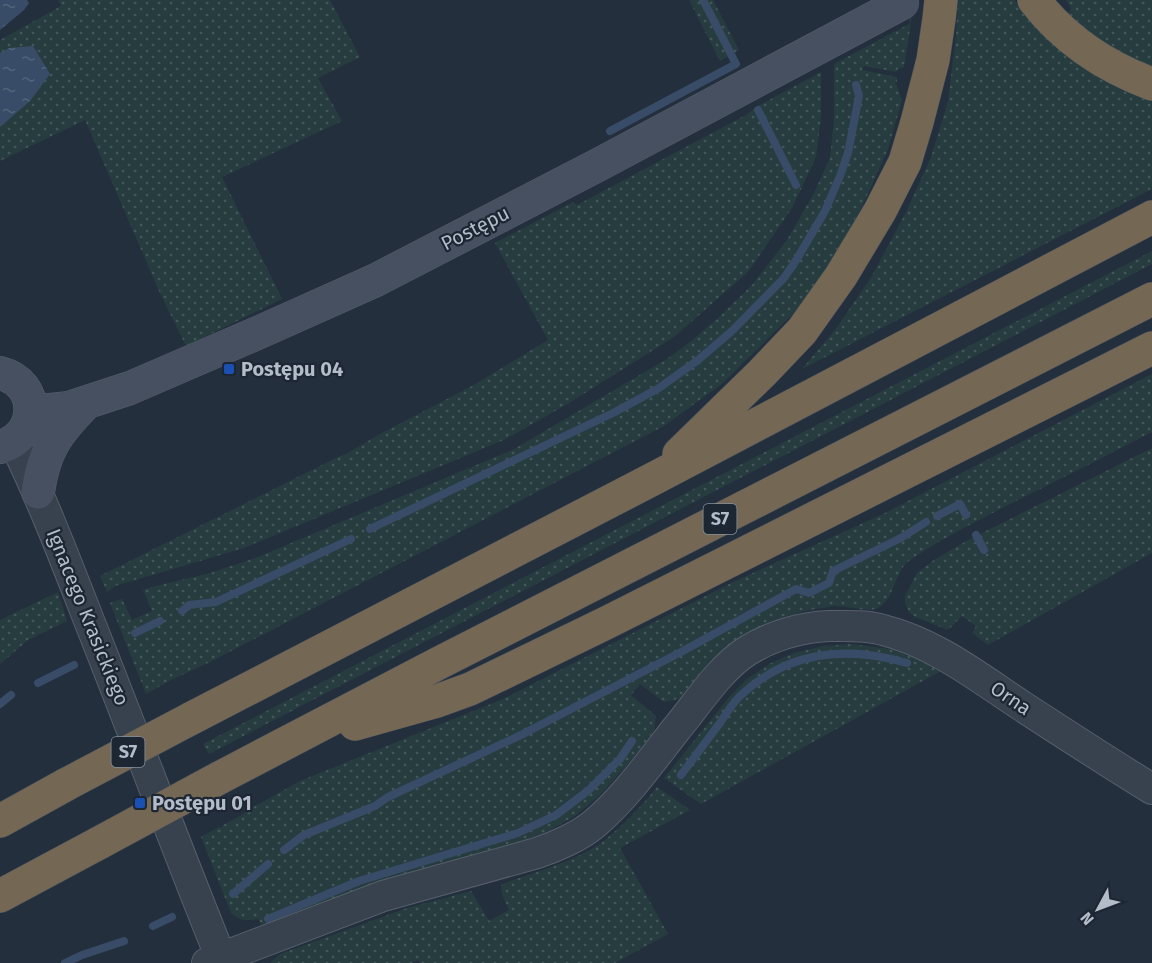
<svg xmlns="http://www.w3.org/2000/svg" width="1152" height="963" viewBox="0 0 1152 963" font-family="'Fira Sans',sans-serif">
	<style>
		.grass { fill: url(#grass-dots) }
		.water { fill: url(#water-ripples) }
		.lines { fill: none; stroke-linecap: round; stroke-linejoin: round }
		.stream { stroke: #394c67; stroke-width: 8 }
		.street-casing { stroke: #565f6c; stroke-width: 32 }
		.secondary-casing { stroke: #565f6c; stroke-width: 34 }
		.highway-casing { stroke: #434c59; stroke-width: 34 }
		.street { stroke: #38414e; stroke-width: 30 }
		.secondary { stroke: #465061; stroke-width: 33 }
		.highway { stroke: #746855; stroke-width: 33 }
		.highway-bridge-casing { stroke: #434c59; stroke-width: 34; stroke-linecap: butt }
		.highway-bridge { stroke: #746855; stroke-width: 33 }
		.transit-dot { fill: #1a4fb4; stroke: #1d2633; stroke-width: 2 }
		.labels { text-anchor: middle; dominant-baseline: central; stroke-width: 4.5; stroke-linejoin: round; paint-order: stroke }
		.shield { fill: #1d2633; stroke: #878f9c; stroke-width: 1.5 }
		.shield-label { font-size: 18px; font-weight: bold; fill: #b4bcc9 }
		.street-label { font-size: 20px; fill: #b4bcc9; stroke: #1d2633 }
		.poi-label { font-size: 20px; font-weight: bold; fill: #b4bcc9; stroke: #1d2633; text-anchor: start }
	</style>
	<defs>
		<pattern id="grass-dots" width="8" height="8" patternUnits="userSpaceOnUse" patternTransform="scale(1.5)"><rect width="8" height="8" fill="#263c3f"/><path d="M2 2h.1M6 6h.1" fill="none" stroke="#435659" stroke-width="1.8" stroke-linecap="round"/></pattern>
		<pattern id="water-ripples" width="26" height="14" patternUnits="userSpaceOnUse" patternTransform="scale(1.5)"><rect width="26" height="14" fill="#394c67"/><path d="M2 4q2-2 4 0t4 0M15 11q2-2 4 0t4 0" fill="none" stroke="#53647b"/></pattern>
	</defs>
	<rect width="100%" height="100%" fill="#242f3e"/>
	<path class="grass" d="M58,0H330L360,57L318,78L342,121L222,177L282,299L186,346L159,291L85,120L0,161V40L61,6Z
		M689,0H713L739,50L720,61Z
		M912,0L911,23L904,67L898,69L896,72L864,66L862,70L897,77V82L895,81L902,100L888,149L861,209L820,279L793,314L723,383L664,426L210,662L169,681L146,694L110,603L122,599L132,620L152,611L143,590L152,587L210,573L258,557L514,449L667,359L690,342L719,317L752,285L787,240L814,193L830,158L834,119V64L911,23L909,18Z
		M958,0H1015C1031,25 1059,53 1084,68C1106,81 1129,91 1152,100V189L802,369L835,330L872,276L906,212L931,157L948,101L956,35Z
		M1066,0H1152V73L1065,16L1071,9Z
		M821,72V117L816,157L792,208L748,272L674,337L569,403L506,439L244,548L115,586L107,592L100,576L340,456L346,454L380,434L472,386L548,340L495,243L573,202L577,205L746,115L756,107Z
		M1152,251V264L209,754L203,744Z
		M1152,374V432C1107,455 1063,478 1018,500C981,519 944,537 910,560C893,572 896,598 878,608C870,613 846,605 834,606C790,612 747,626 715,657C702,670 691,685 679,699L664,702L640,684L631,695L656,716L654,731L637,754L600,795L575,816L547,832L516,843L361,890L265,930L258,919C246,921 240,921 231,913L201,837L219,827H222L223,825L242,815L248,810L300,781L503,699L733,582L883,514Z
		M1152,448V553L988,645L972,633L976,626L962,616L948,630L915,617L909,612L905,604V596L917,573L934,560L968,540Z
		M58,592L67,621L28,640L0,664V620Z
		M851,644L890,649L920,660L941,671L701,804L664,778L730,696L747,679L771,663L794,653L823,646Z
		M657,787L690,810L620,848L668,934L615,963H420L418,960L412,963H270L280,954L407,908L471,891L489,921L509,910C506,902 499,893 502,884C535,872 572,863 601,843C622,827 641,807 657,787Z"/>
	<path class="water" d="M0,0H27L29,3L24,10L0,30Z
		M33,46L50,74L30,101L0,127V53L9,48Z"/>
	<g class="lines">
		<path class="stream" d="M758,110L796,185
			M610,131L736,64L703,0
			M937,516L960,504L966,515
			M370,529L615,412L659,388L698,360L732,331L784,278L797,259L825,211L840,176L848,153L859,96L856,85
			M976,535L984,550
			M182,611L189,605L216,602L351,539
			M135,633L160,621
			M38,683L74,665
			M0,704L11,695
			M681,775C694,758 707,740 720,723C726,714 732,704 739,697C787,651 845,645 907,663
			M284,850L304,835L375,806L388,797L521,735L681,652L796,589L809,593L829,583L833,571L901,538L926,522
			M233,894L268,864
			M268,919L359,881L518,833L556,815L589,790L620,759L632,741
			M153,926L172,917
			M65,963L82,955L124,941"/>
		<g class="street-casing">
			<path id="street" d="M14,442C43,501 66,562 90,623C135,736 177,850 223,963
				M207,963L383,896L537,853C555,847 580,836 594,824C626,797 651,761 677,728C698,703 719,669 747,651C771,636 801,627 829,626C847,626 866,625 883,630C935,643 978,677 1022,706C1065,734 1108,762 1152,789"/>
		</g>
		<g class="secondary-casing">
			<path id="secondary" d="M0,373C41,383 40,436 0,447
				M31,412L69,408L130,388L262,331L376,280L598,165L902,3
				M38,492C44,450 56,434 85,404"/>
		</g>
		<g class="highway-casing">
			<path id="highway" d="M1034,0C1064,39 1106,67 1152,84
				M679,454L762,373L802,331L841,276L880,211L905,162L917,122L933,60L939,19L941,0
				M190,719L651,480L1152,217
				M355,724L437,701L470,689L606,623L1152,348
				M221,777L439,663L1152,299
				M0,821L67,784
				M0,896L99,843"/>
		</g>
		<use href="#street" class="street"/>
		<use href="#secondary" class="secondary"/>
		<use href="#highway" class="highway"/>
		<g class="highway-bridge-casing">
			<path id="highway-bridge" d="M67,784L190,719
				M99,843L221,777"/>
		</g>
		<use href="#highway-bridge" class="highway-bridge"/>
	</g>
	<g class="transit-dot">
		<rect x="223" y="363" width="12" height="12" rx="3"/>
		<rect x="134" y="797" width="12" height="12" rx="3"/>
	</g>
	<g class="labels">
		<g class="shield">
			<rect x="703.5" y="504" width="33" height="30" rx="4.5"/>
			<rect x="111.5" y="737" width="33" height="30" rx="4.5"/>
		</g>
		<g class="shield-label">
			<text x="720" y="519">S7</text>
			<text x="128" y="752">S7</text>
		</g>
		<g class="street-label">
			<text transform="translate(475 228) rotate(-27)">Postępu</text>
			<text transform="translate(88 617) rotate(68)">Ignacego Krasickiego</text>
			<text transform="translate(1011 698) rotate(34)">Orna</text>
		</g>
		<g class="poi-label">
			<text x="241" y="369">Postępu 04</text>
			<text x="152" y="803">Postępu 01</text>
		</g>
	</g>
	<g transform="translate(1098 909) rotate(229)" stroke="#1d2633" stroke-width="4.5" paint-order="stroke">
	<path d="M0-4.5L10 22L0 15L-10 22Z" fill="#b4bcc9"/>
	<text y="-9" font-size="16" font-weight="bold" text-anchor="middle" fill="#b4bcc9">N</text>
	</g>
</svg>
